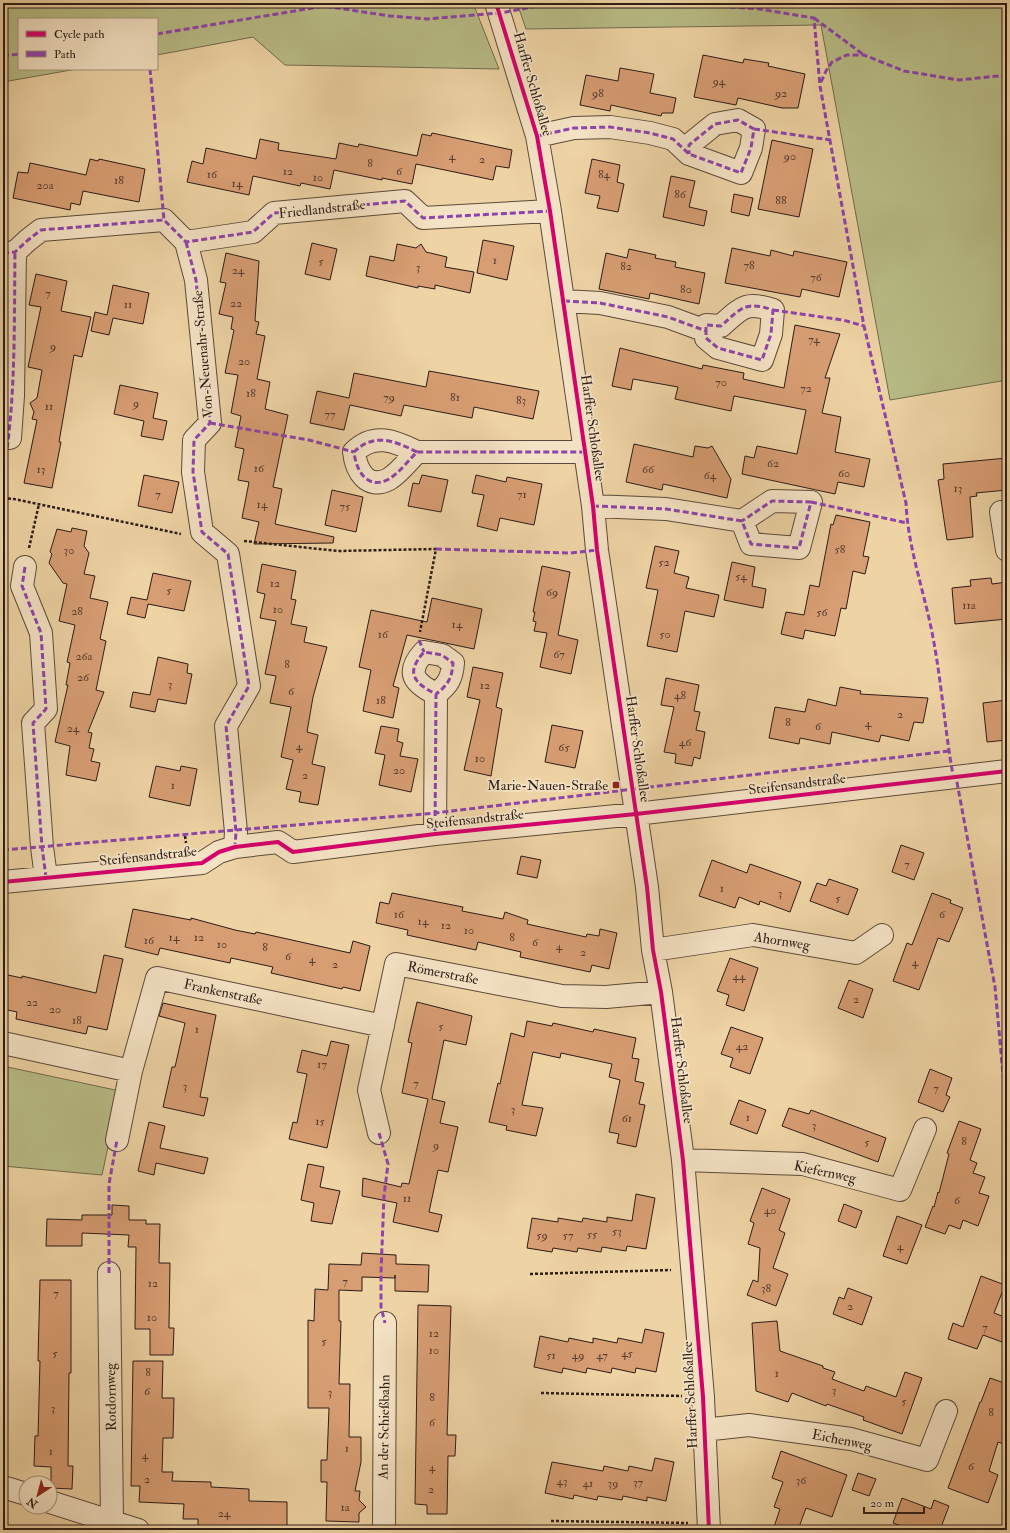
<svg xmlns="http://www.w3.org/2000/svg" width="1010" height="1533" viewBox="0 0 1010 1533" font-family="'IM FELL Double Pica',serif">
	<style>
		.green { fill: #b8bc86; stroke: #726c4e }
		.building { fill: #d79d73; stroke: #2c1c16 }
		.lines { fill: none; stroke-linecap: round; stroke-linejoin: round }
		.street-casing { stroke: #5c4a3a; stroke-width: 24 }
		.path { stroke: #2c1c16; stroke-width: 2.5; stroke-dasharray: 3 2; stroke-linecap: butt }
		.street { stroke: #f4e2c4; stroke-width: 22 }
		.quiet { stroke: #8e44ad; stroke-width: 3; stroke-dasharray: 6 3; stroke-linecap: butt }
		.cycleway-casing { stroke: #f4e2c4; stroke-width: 6 }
		.cycleway { stroke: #d6006c; stroke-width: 4 }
		.poi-dot { fill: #8f2418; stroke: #f4e2c4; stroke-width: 1.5 }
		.labels { text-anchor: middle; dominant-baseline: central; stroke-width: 3.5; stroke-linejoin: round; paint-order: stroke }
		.number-label { font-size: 12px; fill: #573c2d }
		.street-label { font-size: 14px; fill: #2c1c16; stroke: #f4e2c4 }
		.poi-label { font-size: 14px; fill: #2c1c16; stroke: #f4e2c4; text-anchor: end }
	</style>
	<rect width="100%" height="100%" fill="#eed3a4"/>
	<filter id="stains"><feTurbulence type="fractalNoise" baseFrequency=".005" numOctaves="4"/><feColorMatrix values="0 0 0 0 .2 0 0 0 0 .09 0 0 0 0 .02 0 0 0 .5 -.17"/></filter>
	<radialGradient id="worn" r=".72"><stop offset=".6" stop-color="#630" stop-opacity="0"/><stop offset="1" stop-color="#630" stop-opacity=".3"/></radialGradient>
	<path class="green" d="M3,3H473L499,69L285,65L253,37L157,55V19H19V69H77L3,82Z
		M517,3H1007V380L890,400L821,25L526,29Z
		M3,1066L120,1091L102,1175L3,1166Z"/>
	<path class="building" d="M703,55L743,63L744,59L769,63L768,66L805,74L798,108H782L738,98L736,105L694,97Z
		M620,68L654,74L650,93L676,98L673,113H662L661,116L611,105L610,111L580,105L586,75L618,81Z
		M432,133L512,150L509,168L496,166L493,180L416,164L412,184L382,178V180L334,170L330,189L301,183L300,186L253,176L249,195L187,182L192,161L203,164L206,148L256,159L260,139L279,143L278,150L336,159L339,143L358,147L359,144L417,156L422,134L431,136Z
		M772,140L813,149L799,217L758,209Z
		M90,159L98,161L99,159L145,169L139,202L83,191L80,205L71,203L70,210L13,198L18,172L28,173L30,163L86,175Z
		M592,159L620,165L617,182L624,184L618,212L597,208L600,196L585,193Z
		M671,176L695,181L689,207L707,211L704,226L663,217Z
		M734,194L753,198L749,216L731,212Z
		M483,240L514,246L507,280L477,273Z
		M312,243L337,249L330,280L305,274Z
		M397,244L416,248L421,244L426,252L447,257L445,267L474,272L470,293L435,285V289L418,286V288L366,276L370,256L394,261Z
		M732,248L770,256L771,250L793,256L794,251L847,262L839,297L802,289L800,297L725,283Z
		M629,249L656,255L655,258L676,262L675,267L705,273L699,304L650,293L649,299L599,289L606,253L627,258Z
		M226,253L259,261L255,321L259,322L256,334L265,336L257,379L270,382L265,409L288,415L273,487L282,489L275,524L334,537L333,543L254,544L259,522L242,518L249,482L238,480L244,449L235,447L241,416L231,413L238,375L225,373L234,330L231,329L233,317L219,314L226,283L220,282Z
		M36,274L67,281L61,311L91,317L82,357L74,355L59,442H61L52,488L24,483L37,420L32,419L34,412L30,403L37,398L42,370L28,367L41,307L29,305Z
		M113,285L149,293L143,324L113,318L109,335L91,331L95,312L107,315Z
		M795,325L840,334L825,378H830L822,413L841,417L835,452L870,459L864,487L838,482L835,494L742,474L745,456L754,458L757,446L797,454L806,410L734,396L731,411L675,399L678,387L633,379L631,390L612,386L620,348L702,369L703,365L744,373L743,379L784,388Z
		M429,371L539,391L533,419L474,407L472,418L404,405L401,416L350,405L344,430L310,423L317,391L349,398L354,373L426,387Z
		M120,385L158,393L153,418L167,421L163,440L141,436L144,421L114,414Z
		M634,444L693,457L695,446L708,448L712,446L731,479L727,498L663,484L662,490L626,482Z
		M1007,458V490L976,493L977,496L970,497L973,537L947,540L938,480L944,479L943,464Z
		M144,475L179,482L172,513L138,506Z
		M422,475L448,480L441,512L408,506L413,483L419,484Z
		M476,475L506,482L507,477L542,484L534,525L500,518L497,531L477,526L484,495L472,493Z
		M332,490L363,497L356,532L325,525Z
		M836,515L870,522L863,556L869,557L865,574L853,571L846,609L841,608L835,636L805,630L803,639L781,634L786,612L804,615L810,585L819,587L831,524L833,525Z
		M72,528L87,531L84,546L89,553L84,574L95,576L90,598L108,602L100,639L106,641L96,690L104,692L88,732L92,733L89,748L94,749L91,761L100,763L96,781L66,775L70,746L55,742L68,685H66L70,663L67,662L75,625L59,621L67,584L63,583L49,563L52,554L50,552L57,529L71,532Z
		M655,546L679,551L674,573L689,577L686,588L719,595L714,617L685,611L677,652L647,646L658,590L646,588Z
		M732,562L755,567L752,586L766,589L763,608L724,600Z
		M262,564L296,571L291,599L296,600L291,624L307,627L304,642L327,647L313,697L307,732L318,735L312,764L325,767L318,805L299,802L301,792L286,789L293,760L281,757L291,707L270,703L276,676L265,674L276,621L260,618L265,594L257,592Z
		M542,566L570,572L558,635L578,640L571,674L540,667L547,633L534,631L536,622L533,621L535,612H533Z
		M153,573L191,581L184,611L148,604L145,618L127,614L131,597L147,600Z
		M991,578L992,584L1007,582V619L955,624L952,588L971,586L970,580Z
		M432,598L482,609L474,649L407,635L393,686L399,688L393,718L363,711L371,670L359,667L371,610L427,622Z
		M158,657L188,664L187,673L192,674L186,704L158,699L155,712L130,707L133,692L150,695Z
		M473,667L503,673L496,707L502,709L491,776L464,770L480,700L467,697Z
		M666,678L699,685L694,711L700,712L696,730L705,732L700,759L694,757L692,766L675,763L676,754L664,752L674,707L661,705Z
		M840,687L861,691L860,694L928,698L923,723L914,722L909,741L881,735L879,742L832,732L830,744L800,738L799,744L769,738L775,707L805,712L808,699L836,706Z
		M1007,700V740L987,742L983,703Z
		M552,725L583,731L575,768L545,762Z
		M381,726L399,729L397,741L403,743L400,756L418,759L411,792L379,785L385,755L375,753Z
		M156,766L180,771L181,766L197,769L190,806L149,797Z
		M901,845L924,853L914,880L892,872Z
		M521,856L541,860L537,878L517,874Z
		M712,860L747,873L750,864L801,882L790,912L760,901L759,905L739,897L735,908L699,896Z
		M829,879L858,889L848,915L810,901L817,883L826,886Z
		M392,893L463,907L462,911L503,919L505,912L528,920L527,924L586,937L587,934L599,936L600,929L617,933L609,969L592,965L590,972L520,957L521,952L478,942L476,950L407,935L408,930L376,923L380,902L389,904Z
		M932,893L951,900L950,903L963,908L949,942L938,938L919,990L893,981L907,943L912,945Z
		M133,909L191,920V918L235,930L255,934L256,932L350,953L353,941L370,946L360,991L343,987L342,989L271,973L273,967L231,958L230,963L160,948L158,955L125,947Z
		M104,955L123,959L107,1030L88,1026L86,1034L16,1019L17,1012L3,1009V974L22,978V976L96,993Z
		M730,958L758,968L744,1011L726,1005L729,995L717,991Z
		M849,980L873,989L863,1018L838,1008Z
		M417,1002L472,1016L466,1045L444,1040L432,1099L445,1102L440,1123L458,1127L448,1172L438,1170L429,1212L442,1215L438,1232L393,1222L397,1203L362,1196L363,1178L401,1187L402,1183L409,1184L428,1099L402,1093L412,1043L408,1042Z
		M163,1003L216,1015L200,1097L208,1098L204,1116L163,1107L172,1067H175L185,1023L159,1016Z
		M527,1021L552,1026L553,1023L593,1032L594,1029L636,1038L632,1058L639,1059L635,1081L644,1083L639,1104L645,1105L636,1147L617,1143L619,1134L609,1132L620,1080L609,1077L612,1064L561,1053L560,1058L533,1052L522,1105L543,1108L536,1136L506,1130L507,1126L489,1122L498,1083L500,1084L511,1033L524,1037Z
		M731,1027L763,1038L750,1074L730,1067L733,1058L721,1054Z
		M331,1041L349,1045L327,1148L289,1139L293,1122L297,1123L307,1074L297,1072L302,1050L327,1056Z
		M930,1069L952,1078L946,1095L950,1097L943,1112L918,1102Z
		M739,1100L766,1110L757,1134L730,1124Z
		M789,1108L809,1114L811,1110L886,1138L878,1162L782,1126Z
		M959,1121L981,1129L970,1160L977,1163L973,1173L985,1177L979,1193L989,1196L978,1226L963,1220L960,1229L949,1225L945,1234L925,1227L933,1206L934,1207L938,1192L939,1193L949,1154L947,1153Z
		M149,1122L165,1126L160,1148L208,1158L204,1174L156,1163L154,1175L138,1171Z
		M308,1164L324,1167L320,1187L340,1191L332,1224L311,1221L314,1203L301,1200Z
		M762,1188L790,1199L779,1230L785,1233L773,1268L788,1274L776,1306L747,1295L753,1280L758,1282L760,1248L748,1244L754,1223L750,1221Z
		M636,1194L655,1198L646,1249L627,1246L626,1251L602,1247L601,1252L578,1248L577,1252L553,1248L552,1252L527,1248L532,1218L558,1222V1218L582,1222L583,1218L607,1222V1217L632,1221Z
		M844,1204L862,1211L856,1228L838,1221Z
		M112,1205L129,1206V1220H146V1224H160L159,1263H170L169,1328H174L173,1355H150V1329H135L136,1247H128L129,1235L82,1233V1246H46L47,1219L82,1220V1215H112Z
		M897,1216L922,1225L907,1264L883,1256Z
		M362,1253L396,1255V1264L429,1265L428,1292L395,1291V1275V1278L362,1277V1291L339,1290V1321H341L339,1384H350L349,1437H361V1462L355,1491H360L359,1500L366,1507L359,1513V1522L326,1521L327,1482H321V1460H327L329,1408H308V1320L314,1321L315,1289L328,1290L329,1264L361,1265Z
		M981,1276L1005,1285L994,1313L1007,1318V1328L1002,1342L983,1335L977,1349L948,1339L953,1323L963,1327Z
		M40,1280H71V1373H69L68,1466H73L72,1489L51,1488V1467L34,1466L35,1436H38L40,1361H38Z
		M848,1288L872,1297L862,1325L833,1314L839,1297L844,1299Z
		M418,1305L451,1306L447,1435H456L455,1456H448L447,1514H427V1505L415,1504Z
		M777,1321L780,1351L823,1366V1368L835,1372L832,1379L864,1391L866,1386L896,1397L905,1372L922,1378L902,1434L863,1420L864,1417L827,1404L826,1406L792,1393L788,1402L756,1391L752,1323Z
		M645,1329L664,1333L656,1372L636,1368L635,1373L612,1368L611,1373L587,1368L586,1373L563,1368L562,1373L534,1367L540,1336L568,1342L569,1338L593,1343V1338L617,1343L618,1338L642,1343Z
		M133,1361H163L162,1398H174L173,1438H163L162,1472H173L172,1481L211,1482V1487L249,1489V1501L287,1502V1530H209V1526H198V1519H183L184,1504L139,1502L140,1486H131Z
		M990,1378L1007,1384V1445L998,1442L989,1471L998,1475L988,1503L948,1488L980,1402H981Z
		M781,1451L847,1475L832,1517L806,1508L798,1530H773L780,1509L774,1507L783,1482L772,1478Z
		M655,1458L674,1462L666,1501L647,1497V1501L623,1496L622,1500L598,1496L597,1500L574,1495L573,1499L545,1493L552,1462L603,1471L604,1466L628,1471L629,1466L652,1471Z
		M858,1473L876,1479L869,1496L852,1490Z
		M902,1498L931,1509L934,1500L949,1506L940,1530H913L893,1523Z"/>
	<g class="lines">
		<g class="street-casing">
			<path id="street" d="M496,3L537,136L550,211L593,506L597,550L647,887L653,950L661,992L683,1160L703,1397L709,1530
				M537,136L574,128L610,127L650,133L673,139L689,154L741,173L751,148L754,129L738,120L715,124L689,145V154
				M186,242L196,280L210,423L194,440L193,472L202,532L228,554L249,686L226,726L236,832L235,847
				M3,253L15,252L28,240L41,230L164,220L186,242L253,232L274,213L405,201L423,218L550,211
				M564,301L600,303L668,317L706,331V338L718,348L762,360L771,334L773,310C746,301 742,307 721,326L706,325V331
				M10,438L13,396L15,252
				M417,452C395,441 374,432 354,452C356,470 367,491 389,479C399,473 408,461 417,452H586
				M593,506L666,509L742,521L751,544L799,548L811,502L772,501L742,521
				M1007,512H1001L1007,550
				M25,567L22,586L41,633L46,709L33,723L42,847L46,877
				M435,834L436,694C414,683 405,673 424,652L442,655L453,663C452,678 448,685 436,694
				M3,882L202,863L219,852L235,847L278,842L293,852L435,834L636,814L1007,771
				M653,950L753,935L856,953L882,935
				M3,1043L131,1071L157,978L383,1026
				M379,1133L369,1090L396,964L562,996L606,997L661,992
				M117,1140L131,1071
				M683,1160L803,1164L900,1190L925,1129
				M109,1273L112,1521
				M703,1430L749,1425L851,1439L927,1460L946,1411
				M3,1487L26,1494
				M50,1502L138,1530
				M384,1530L385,1323"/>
		</g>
		<path class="path" d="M3,498L14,499L181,534
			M244,541L338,551L436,549L420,632
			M29,548L39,504
			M185,836L186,843
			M530,1274L671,1270
			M541,1393L682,1396
			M551,1521L688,1523"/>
		<use href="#street" class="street"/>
		<path class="quiet" d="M676,3L759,9L814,18L820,86L864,326L906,503C908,550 926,596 934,643C942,687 945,731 953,775L956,777L995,987L1007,1118
			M814,18L864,55
			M157,34L324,6L390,16L428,19L500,13L555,3
			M3,56L19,54
			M150,69L164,220
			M821,82L826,71L832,62L847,55H864L904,71L959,80L1007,75
			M754,129L831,140
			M537,136L574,128L610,127L650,133L673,139L689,154L741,173L751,148L754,129L738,120L715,124L689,145V154
			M186,242L196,280L210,423L194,440L193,472L202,532L228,554L249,686L226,726L236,832L235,847
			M3,253L15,252L28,240L41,230L164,220L186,242L253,232L274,213L405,201L423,218L550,211
			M564,301L600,303L668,317L706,331V338L718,348L762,360L771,334L773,310C746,301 742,307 721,326L706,325V331
			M773,310L843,320L864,326
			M210,423L309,440L354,452
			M417,452C395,441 374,432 354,452C356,470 367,491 389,479C399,473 408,461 417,452H586
			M3,475C16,402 14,327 15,252
			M811,502L907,523
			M593,506L666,509L742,521L751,544L799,548L811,502L772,501L742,521
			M436,549L570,553L597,550
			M25,567L22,586L41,633L46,709L33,723L42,847L46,877
			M419,640L424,652
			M435,834L436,694C414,683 405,673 424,652L442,655L453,663C452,678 448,685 436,694
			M3,850L435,813L949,751
			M379,1133L388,1164L384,1196L381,1272V1307L385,1323
			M109,1273V1184L117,1140"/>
		<g class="cycleway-casing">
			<path id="cycleway" d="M496,3L537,136L550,211L593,506L597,550L647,887L653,950L661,992L683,1160L703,1397L709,1530
				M3,882L202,863L219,852L235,847L278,842L293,852L435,834L636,814L1007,771"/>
		</g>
		<use href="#cycleway" class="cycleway"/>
	</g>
	<rect class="poi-dot" x="612" y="781" width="8" height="8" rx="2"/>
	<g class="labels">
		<g class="number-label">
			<text x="719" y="81">94</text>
			<text x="598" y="93">98</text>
			<text x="781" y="93">92</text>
			<text x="452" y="156">4</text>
			<text x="790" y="156">90</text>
			<text x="482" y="159">2</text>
			<text x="370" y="163">8</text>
			<text x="288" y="171">12</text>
			<text x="399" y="171">6</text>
			<text x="212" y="174">16</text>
			<text x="604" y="174">84</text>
			<text x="318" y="177">10</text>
			<text x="119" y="180">18</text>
			<text x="237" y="183">14</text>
			<text x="45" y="185">20a</text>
			<text x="680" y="194">86</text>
			<text x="781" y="200">88</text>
			<text x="495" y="260">1</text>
			<text x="321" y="261">5</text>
			<text x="749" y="265">78</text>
			<text x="626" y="266">82</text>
			<text x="418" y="267">3</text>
			<text x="238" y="270">24</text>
			<text x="816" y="277">76</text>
			<text x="686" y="289">80</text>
			<text x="48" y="293">7</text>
			<text x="236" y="303">22</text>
			<text x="128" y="304">11</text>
			<text x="814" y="339">74</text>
			<text x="53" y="346">9</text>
			<text x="244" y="361">20</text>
			<text x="721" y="382">70</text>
			<text x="806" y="388">72</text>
			<text x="251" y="393">18</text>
			<text x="389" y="397">79</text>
			<text x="455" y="397">81</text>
			<text x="521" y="400">83</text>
			<text x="136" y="403">9</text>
			<text x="49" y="406">11</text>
			<text x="330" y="414">77</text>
			<text x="773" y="463">62</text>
			<text x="259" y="468">16</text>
			<text x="41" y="469">13</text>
			<text x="648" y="469">66</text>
			<text x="844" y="473">60</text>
			<text x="710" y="475">64</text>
			<text x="958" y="488">13</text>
			<text x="158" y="494">7</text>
			<text x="522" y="494">71</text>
			<text x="262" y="504">14</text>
			<text x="345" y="506">75</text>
			<text x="840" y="549">58</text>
			<text x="69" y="550">30</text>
			<text x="664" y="562">52</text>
			<text x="741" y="576">54</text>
			<text x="275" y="583">12</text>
			<text x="169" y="590">5</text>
			<text x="552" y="592">69</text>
			<text x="969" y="605">11a</text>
			<text x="278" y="609">10</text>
			<text x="77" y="611">28</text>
			<text x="822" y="612">56</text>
			<text x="457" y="624">14</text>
			<text x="383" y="634">16</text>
			<text x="665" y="634">50</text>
			<text x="559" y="654">67</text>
			<text x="84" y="656">26a</text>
			<text x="287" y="664">8</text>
			<text x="83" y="677">26</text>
			<text x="170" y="684">3</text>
			<text x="485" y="685">12</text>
			<text x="291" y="691">6</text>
			<text x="680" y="695">48</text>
			<text x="381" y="700">18</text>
			<text x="900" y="714">2</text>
			<text x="788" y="722">8</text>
			<text x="868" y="723">4</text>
			<text x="818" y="726">6</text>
			<text x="73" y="728">24</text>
			<text x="685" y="742">46</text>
			<text x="299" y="746">4</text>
			<text x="564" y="747">65</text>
			<text x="480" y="758">10</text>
			<text x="399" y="770">20</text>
			<text x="305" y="775">2</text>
			<text x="173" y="785">1</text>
			<text x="907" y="864">7</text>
			<text x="722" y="888">1</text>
			<text x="780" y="893">3</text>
			<text x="838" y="898">5</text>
			<text x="399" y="914">16</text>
			<text x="942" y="914">6</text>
			<text x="423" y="921">14</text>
			<text x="446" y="925">12</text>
			<text x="469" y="930">10</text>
			<text x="174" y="937">14</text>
			<text x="199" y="937">12</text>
			<text x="512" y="937">8</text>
			<text x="149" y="940">16</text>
			<text x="535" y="942">6</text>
			<text x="222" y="944">10</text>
			<text x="559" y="946">4</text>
			<text x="265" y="947">8</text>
			<text x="583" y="952">2</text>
			<text x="288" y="956">6</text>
			<text x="312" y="959">4</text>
			<text x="915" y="962">4</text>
			<text x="335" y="964">2</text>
			<text x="739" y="976">44</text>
			<text x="856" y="999">2</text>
			<text x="32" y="1002">22</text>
			<text x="55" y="1009">20</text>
			<text x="77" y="1020">18</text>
			<text x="441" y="1026">5</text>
			<text x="197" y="1029">1</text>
			<text x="742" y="1046">42</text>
			<text x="322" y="1064">17</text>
			<text x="416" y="1083">7</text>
			<text x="185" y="1086">3</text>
			<text x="936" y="1088">7</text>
			<text x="513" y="1109">3</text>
			<text x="748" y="1117">1</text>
			<text x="627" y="1118">61</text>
			<text x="320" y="1121">15</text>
			<text x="814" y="1125">3</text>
			<text x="964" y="1141">8</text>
			<text x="867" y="1142">5</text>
			<text x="436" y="1145">9</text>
			<text x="407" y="1198">11</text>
			<text x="957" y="1200">6</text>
			<text x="770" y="1210">40</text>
			<text x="617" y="1231">53</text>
			<text x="592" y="1234">55</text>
			<text x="542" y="1235">59</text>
			<text x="568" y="1235">57</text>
			<text x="900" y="1246">4</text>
			<text x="345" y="1281">7</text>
			<text x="153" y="1283">12</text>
			<text x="766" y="1288">38</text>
			<text x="56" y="1293">7</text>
			<text x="850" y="1306">2</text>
			<text x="152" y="1317">10</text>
			<text x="985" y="1327">7</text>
			<text x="434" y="1333">12</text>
			<text x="324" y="1341">5</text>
			<text x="434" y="1350">10</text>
			<text x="55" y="1353">5</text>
			<text x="627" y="1353">45</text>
			<text x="551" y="1355">51</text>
			<text x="578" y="1355">49</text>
			<text x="602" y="1355">47</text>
			<text x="148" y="1372">8</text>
			<text x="777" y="1373">1</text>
			<text x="834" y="1390">3</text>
			<text x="147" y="1391">6</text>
			<text x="330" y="1392">3</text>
			<text x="432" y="1397">8</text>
			<text x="904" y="1401">5</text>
			<text x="53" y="1408">3</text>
			<text x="991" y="1412">8</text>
			<text x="432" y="1422">6</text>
			<text x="347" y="1448">1</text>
			<text x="51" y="1451">1</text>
			<text x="145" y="1455">4</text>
			<text x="971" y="1466">6</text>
			<text x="432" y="1467">4</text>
			<text x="147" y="1479">2</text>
			<text x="801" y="1480">36</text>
			<text x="562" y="1481">43</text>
			<text x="638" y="1482">37</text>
			<text x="588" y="1483">41</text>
			<text x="613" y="1483">39</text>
			<text x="431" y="1489">2</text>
			<text x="345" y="1507">1a</text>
			<text x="224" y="1513">24</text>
		</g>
		<g class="street-label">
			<text transform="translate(533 84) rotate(74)">Harffer Schloßallee</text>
			<text transform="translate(322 209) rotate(-6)">Friedlandstraße</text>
			<text transform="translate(203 354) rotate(-95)">Von-Neuenahr-Straße</text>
			<text transform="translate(593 428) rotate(82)">Harffer Schloßallee</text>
			<text transform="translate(638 749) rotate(82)">Harffer Schloßallee</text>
			<text transform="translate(797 784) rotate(-7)">Steifensandstraße</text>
			<text transform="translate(475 819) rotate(-6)">Steifensandstraße</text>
			<text transform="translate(148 856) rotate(-6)">Steifensandstraße</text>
			<text transform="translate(782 941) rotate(9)">Ahornweg</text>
			<text transform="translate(443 973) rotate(11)">Römerstraße</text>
			<text transform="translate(223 992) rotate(12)">Frankenstraße</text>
			<text transform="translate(682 1070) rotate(83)">Harffer Schloßallee</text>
			<text transform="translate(825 1172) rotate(12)">Kiefernweg</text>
			<text transform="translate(690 1395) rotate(-93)">Harffer Schloßallee</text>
			<text transform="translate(111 1397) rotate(-91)">Rotdornweg</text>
			<text transform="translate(384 1427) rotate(-89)">An der Schießbahn</text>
			<text transform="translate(842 1440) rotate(11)">Eichenweg</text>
		</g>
		<g class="poi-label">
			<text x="608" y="785">Marie-Nauen-Straße</text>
		</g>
	</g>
	<rect width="1010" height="1533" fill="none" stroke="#eed3a4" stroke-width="16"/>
	<rect x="4" y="4" width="1002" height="1525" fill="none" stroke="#2c1c16" stroke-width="2"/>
	<rect x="8" y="8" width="994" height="1517" fill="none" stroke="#2c1c16"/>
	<rect x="18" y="18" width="140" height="52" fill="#f4e2c4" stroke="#a4937e"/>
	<rect x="26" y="31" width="20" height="6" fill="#d6006c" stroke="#a4937e"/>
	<text x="54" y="38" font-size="12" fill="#2c1c16">Cycle path</text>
	<rect x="26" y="51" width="20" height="6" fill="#8e44ad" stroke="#a4937e"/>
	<text x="54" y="58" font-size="12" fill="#2c1c16">Path</text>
	<g transform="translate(38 1495) rotate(216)"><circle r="19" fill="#f4e2c4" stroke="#a4937e"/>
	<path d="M0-3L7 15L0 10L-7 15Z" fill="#8f2418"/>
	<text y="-6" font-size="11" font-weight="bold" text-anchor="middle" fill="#2c1c16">N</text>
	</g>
	<path d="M864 1507v6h60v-6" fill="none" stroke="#2c1c16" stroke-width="2"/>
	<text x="870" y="1507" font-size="12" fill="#2c1c16" stroke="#f4e2c4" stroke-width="3" paint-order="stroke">20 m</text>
	<rect width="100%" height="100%" filter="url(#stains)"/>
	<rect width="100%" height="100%" fill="url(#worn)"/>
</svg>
